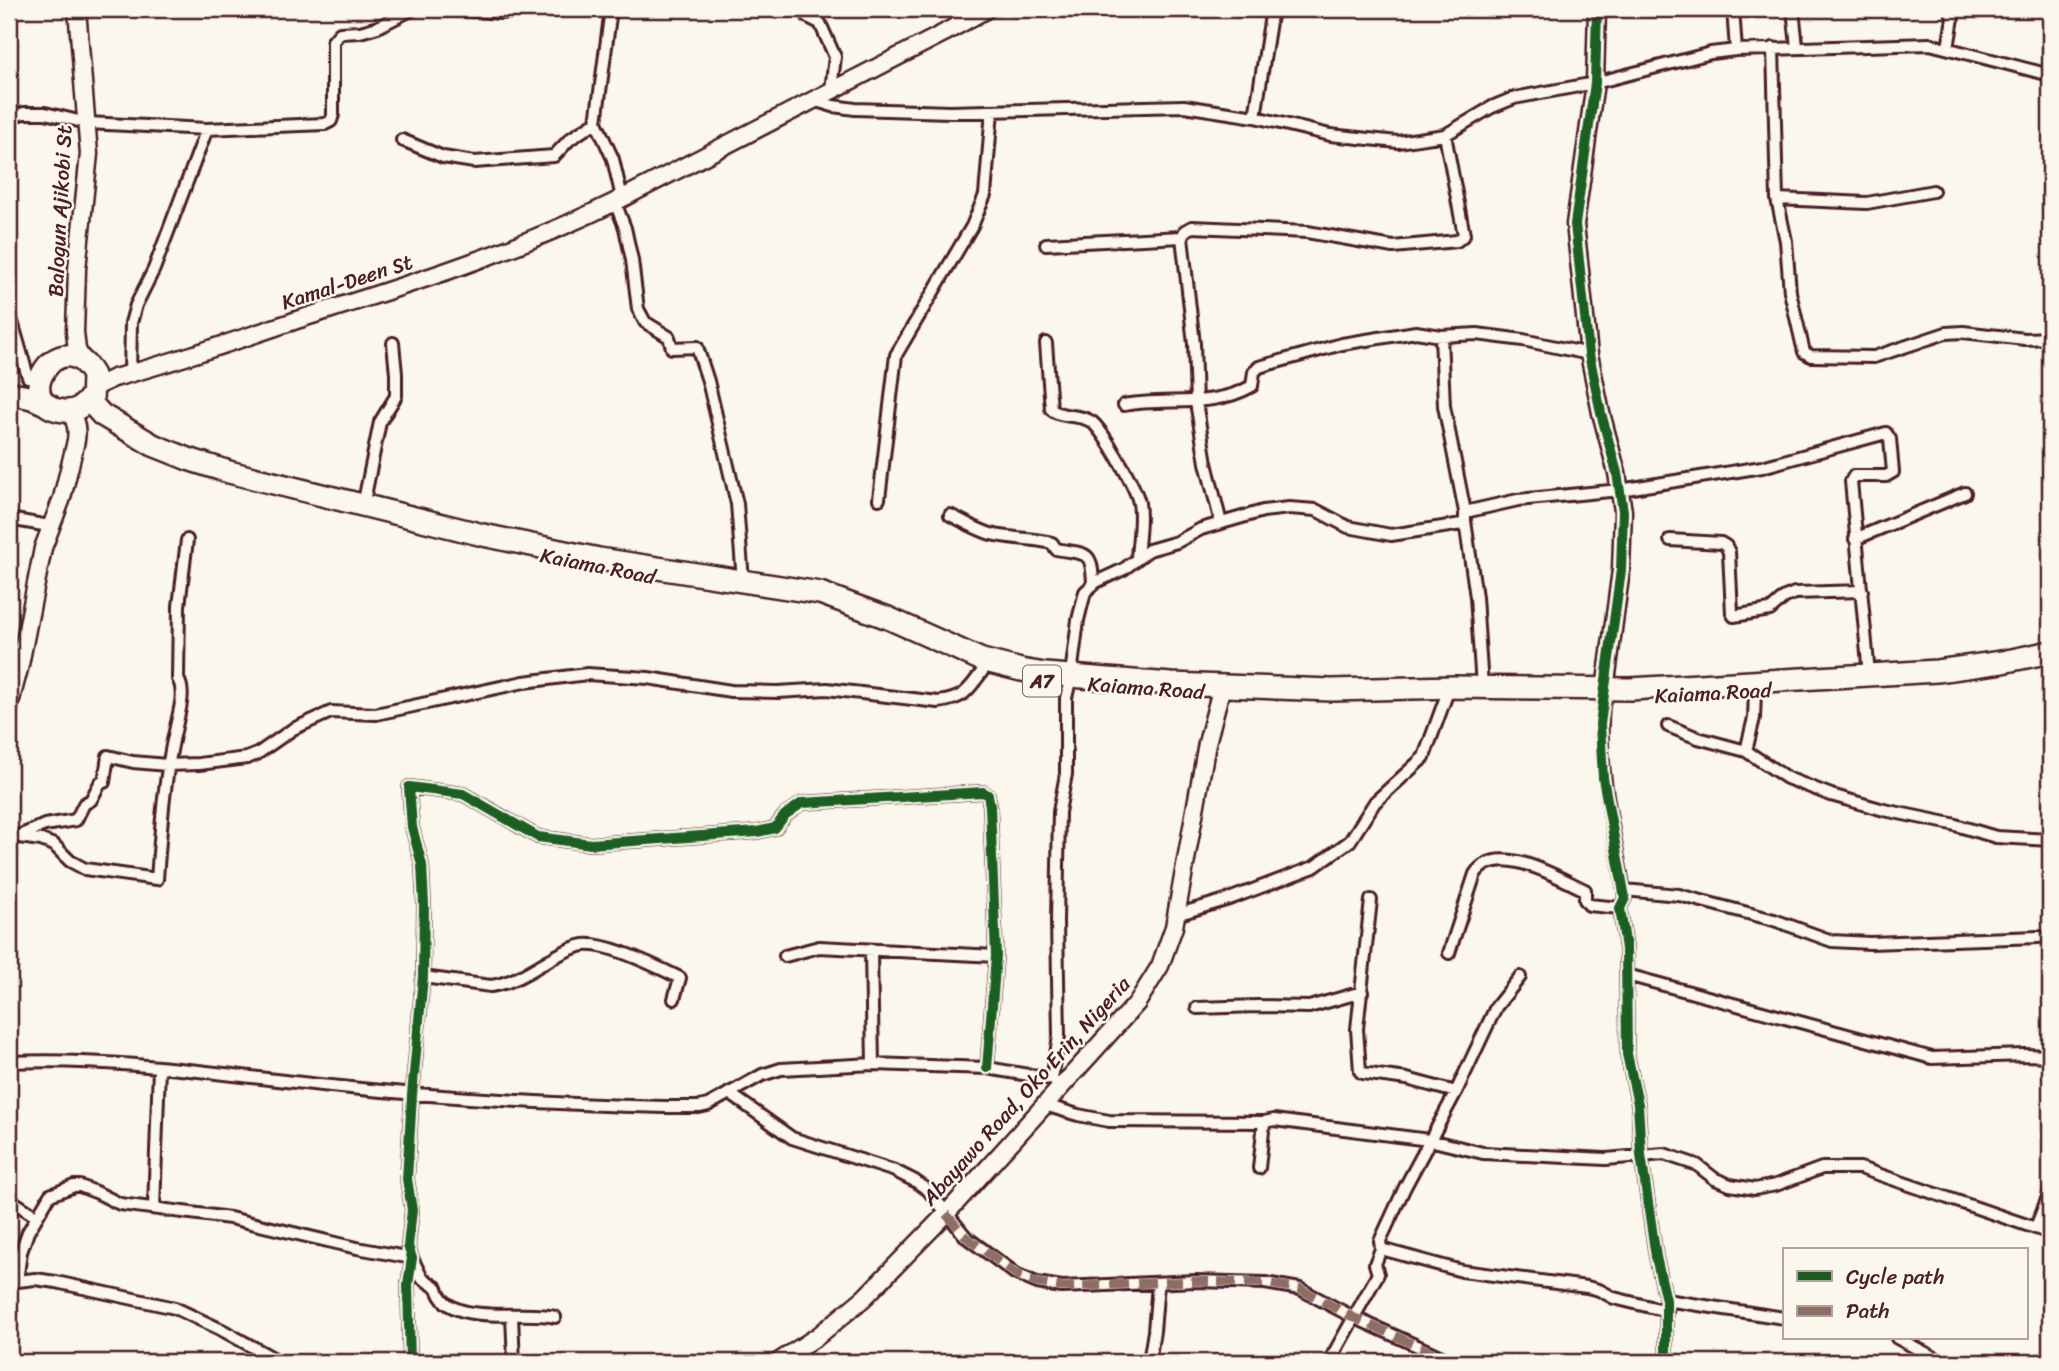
<svg xmlns="http://www.w3.org/2000/svg" width="2059" height="1371" viewBox="0 0 2059 1371" font-family="Sriracha,sans-serif">
	<style>
		.lines { fill: none; stroke-linecap: round; stroke-linejoin: round }
		.street-casing { stroke: #4a1f2b; stroke-width: 16 }
		.secondary-casing { stroke: #4a1f2b; stroke-width: 21 }
		.highway-casing { stroke: #4a1f2b; stroke-width: 26 }
		.street { stroke: #fbf7ec; stroke-width: 10 }
		.secondary { stroke: #fbf7ec; stroke-width: 16 }
		.highway { stroke: #fbf7ec; stroke-width: 21 }
		.quiet { stroke: #8d6e63; stroke-width: 9; stroke-dasharray: 18 9; stroke-linecap: butt }
		.cycleway-casing { stroke: #fbf7ec; stroke-width: 15 }
		.cycleway { stroke: #1b5e20; stroke-width: 10 }
		.labels { text-anchor: middle; dominant-baseline: central; stroke-width: 5; stroke-linejoin: round; paint-order: stroke }
		.shield { fill: #fbf7ec; stroke: #7f6065; stroke-width: 2 }
		.shield-label { font-size: 19px; font-weight: bold; fill: #4a1f2b }
		.street-label { font-size: 21px; fill: #4a1f2b; stroke: #fbf7ec }
	</style>
	<rect width="100%" height="100%" fill="#fbf7ec"/>
	<filter id="ink" filterUnits="userSpaceOnUse"><feTurbulence type="fractalNoise" baseFrequency=".0143" numOctaves="2"/><feDisplacementMap in="SourceGraphic" scale="14" xChannelSelector="R" yChannelSelector="G"/><feConvolveMatrix kernelMatrix="1 2 1 2 8 2 1 2 1" color-interpolation-filters="sRGB"/></filter>
	<g filter="url(#ink)">
		<g class="lines">
			<g class="street-casing">
				<path id="street" d="M453,9L501,13L544,9
					M806,9L808,17L820,23L835,57L831,89
					M1733,9L1736,50
					M1793,9L1797,47
					M1773,48L1777,199L1786,241L1790,292L1804,352L1811,356L1874,357L1946,333L1963,332L2025,339L2050,338
					M1948,48L1953,18L1950,9
					M813,100L833,106L855,109L950,112L1184,106L1255,117L1330,135L1398,142L1445,135L1492,107L1514,98L1595,83L1711,53L1736,50L1930,44L2050,75
					M9,117L24,113H45L87,123L207,129L325,124L331,121L333,115V41L340,33L360,32L378,27L413,9
					M1255,117L1272,9
					M596,122L613,159L622,198
					M402,140L443,157L474,162L554,156L570,139L596,122L611,9
					M1777,199L1867,203L1933,191
					M615,202L625,228L632,260L638,309L645,322L669,337L672,348L697,347L708,381L737,504L743,581
					M1046,244L1182,237
					M9,311L28,377
					M1046,343L1051,409C1061,419 1080,413 1092,422C1104,432 1136,487 1139,503C1142,520 1138,541 1137,558
					M130,374L131,323L136,305L154,269L207,129
					M1124,405C1167,397 1212,409 1252,386L1254,372L1259,367L1342,344L1416,332L1441,336L1477,334L1523,340L1589,354
					M879,499L896,355L972,226L985,195L992,111
					M363,506L380,422L396,396V374L393,343
					M1465,512L1518,500L1620,490L1762,467L1886,433L1890,439L1893,472L1886,476H1854L1851,481L1869,675
					M950,515C963,521 977,530 991,534C1011,539 1032,538 1052,543L1056,549C1087,555 1092,549 1093,585
					M9,519L49,526
					M1465,521L1476,597L1482,687
					M1221,523L1206,463L1196,402L1194,344L1182,237L1185,231L1192,227L1307,232L1393,247L1457,241L1464,235L1445,135
					M1855,539L1965,493
					M1670,540L1721,543L1726,546L1729,552L1732,613L1734,616L1770,610L1785,597L1795,593L1862,591
					M1071,675L1078,620L1085,592L1096,582L1124,569L1149,550L1177,542L1201,529L1263,511L1289,508L1316,510L1348,527L1391,535L1462,524L1465,521V512L1444,406L1441,336
					M1604,697C1595,766 1615,830 1625,898L1620,908L1626,949L1627,1054L1638,1104L1641,1155L1656,1257L1666,1300V1362
					M1668,726L1698,738L1746,751L1787,778L1831,795L1884,810L1952,824L1996,837L2050,840
					M1746,751L1754,718L1755,692
					M16,837L45,825L76,820L84,804L91,800L100,783L104,782L108,756L133,762L167,765L199,764L247,758L257,754L293,729L331,712L376,714L524,682L587,674L648,678L731,691L778,692L827,689L938,702C965,699 969,689 984,669
					M19,837L41,840L54,845L70,861L85,869L157,879C161,828 164,777 176,727C179,712 186,692 178,679L179,606L187,540
					M1624,890L1679,895L1774,920L1832,941L1870,943L2039,937
					M1371,900L1357,1029L1360,1071L1362,1073L1407,1079L1456,1092
					M1176,915L1229,899L1314,867L1350,841L1375,802L1424,757L1447,694
					M871,950L873,1064
					M1449,953L1475,874C1498,840 1558,878 1585,890V900L1589,905L1620,908
					M785,956L819,947L996,956
					M1627,975L1932,1058L2026,1055L2050,1056
					M423,977L491,986C513,983 530,971 549,960C560,954 571,947 584,945C606,942 658,967 680,978L674,999
					M1520,977L1496,1007L1456,1092L1405,1187L1380,1241L1381,1249L1462,1271L1587,1287L1599,1290L1614,1298L1667,1311
					M1197,1008L1258,1006L1309,1007L1362,992
					M9,1062C116,1057 224,1075 331,1086C442,1098 553,1104 665,1107H699L708,1105L762,1075L781,1069L873,1064L987,1068L1052,1079L1061,1087
					M1052,1079L1059,1036L1057,921L1059,812L1066,774V698L1069,685
					M729,1093L792,1138L895,1171L915,1181L928,1190L966,1237L1016,1274L1037,1283L1062,1287L1196,1281L1265,1283L1300,1289L1353,1317L1453,1362
					M1045,1105L1078,1115L1109,1121L1264,1122L1274,1120L1429,1140L1483,1153L1606,1159L1664,1154L1697,1165L1715,1179L1730,1185L1755,1189L1776,1185L1822,1168H1860L2050,1233
					M1259,1168L1264,1122
					M9,1199L37,1217
					M154,1208L159,1068
					M2036,1227L2050,1192
					M17,1281L21,1252L28,1232L50,1195L74,1186H80L98,1193L120,1204L230,1218L357,1248L412,1258L422,1278L437,1288C446,1328 526,1309 555,1317
					M9,1282L35,1279L56,1282L175,1308L222,1330L280,1362
					M1666,1300L1784,1318
					M512,1316L514,1362
					M1897,1338L1943,1362
					M410,1362L408,1285L412,1258L408,1246L412,1210L407,1179L412,1095L423,977L424,905L422,865L412,827L409,787L463,794L538,837L591,844L757,832L775,828L785,815L802,803L983,792L988,795L990,806L996,956L987,1068
					M1149,1362L1154,1331L1158,1284
					M1329,1362L1378,1274L1375,1264L1381,1249"/>
			</g>
			<g class="secondary-casing">
				<path id="secondary" d="M77,9L89,154L77,269L75,332L77,350L85,364
					M1597,9L1595,83L1575,224L1589,354L1601,413L1617,473L1623,511L1621,570L1604,697
					M93,391L101,384L114,378C179,361 242,338 306,317C411,284 516,251 615,202L944,33L987,9
					M9,707L20,665L43,548L62,498L75,445C78,433 77,421 69,412
					M778,1362L818,1336L864,1298L946,1214L1137,1003L1160,966L1174,927L1207,743L1222,686"/>
			</g>
			<g class="highway-casing">
				<path id="highway" d="M9,393L32,398L50,406
					M92,395C85,405 77,412 64,411C7,406 60,318 93,375L92,404L102,415L153,445L188,459L229,472L483,535L599,559L820,593L888,618L982,660L1021,670L1045,674L1171,684L1332,690L1454,687L1630,689L1937,671L2002,662L2050,652"/>
			</g>
			<use href="#street" class="street"/>
			<use href="#secondary" class="secondary"/>
			<use href="#highway" class="highway"/>
			<path class="quiet" d="M946,1214L966,1237L1016,1274L1037,1283L1062,1287L1196,1281L1265,1283L1300,1289L1353,1317L1453,1362"/>
			<g class="cycleway-casing">
				<path id="cycleway" d="M1597,9L1595,83L1575,224L1589,354L1601,413L1617,473L1623,511L1621,570L1600,724L1603,778L1625,898L1620,908L1626,949L1627,1054L1638,1104L1641,1155L1656,1257L1666,1300V1362
					M410,1362L408,1285L412,1258L408,1246L412,1210L407,1179L412,1095L423,977L424,905L422,865L412,827L409,787L463,794L538,837L591,844L757,832L775,828L785,815L802,803L983,792L988,795L990,806L996,956L987,1068"/>
			</g>
			<use href="#cycleway" class="cycleway"/>
		</g>
	</g>
	<g class="labels">
		<rect class="shield" x="1023" y="665.5" width="38" height="31" rx="5"/>
		<g class="shield-label">
			<text x="1042" y="681">A7</text>
		</g>
		<g class="street-label">
			<text transform="translate(60 211) rotate(-87)">Balogun Ajikobi St</text>
			<text transform="translate(347 282) rotate(-18)">Kamal-Deen St</text>
			<text transform="translate(598 566) rotate(11)">Kaiama Road</text>
			<text transform="translate(1146 688) rotate(4)">Kaiama Road</text>
			<text transform="translate(1713 693) rotate(-3)">Kaiama Road</text>
			<text transform="translate(1026 1091) rotate(-48)">Abayawo Road, Oko Erin, Nigeria</text>
		</g>
	</g>
	<rect width="2059" height="1371" fill="none" stroke="#fbf7ec" stroke-width="35"/>
	<rect x="18" y="18" width="2024" height="1336" fill="none" stroke="#4a1f2b" stroke-width="2.5" filter="url(#ink)"/>
	<rect x="1783" y="1248" width="245" height="91" fill="#fbf7ec" stroke="#b4a19f" stroke-width="2"/>
	<rect x="1797" y="1271" width="35" height="10" fill="#1b5e20" stroke="#b4a19f" stroke-width="2"/>
	<text x="1846" y="1284" font-size="21" fill="#4a1f2b">Cycle path</text>
	<rect x="1797" y="1306" width="35" height="10" fill="#8d6e63" stroke="#b4a19f" stroke-width="2"/>
	<text x="1846" y="1318" font-size="21" fill="#4a1f2b">Path</text>
</svg>
